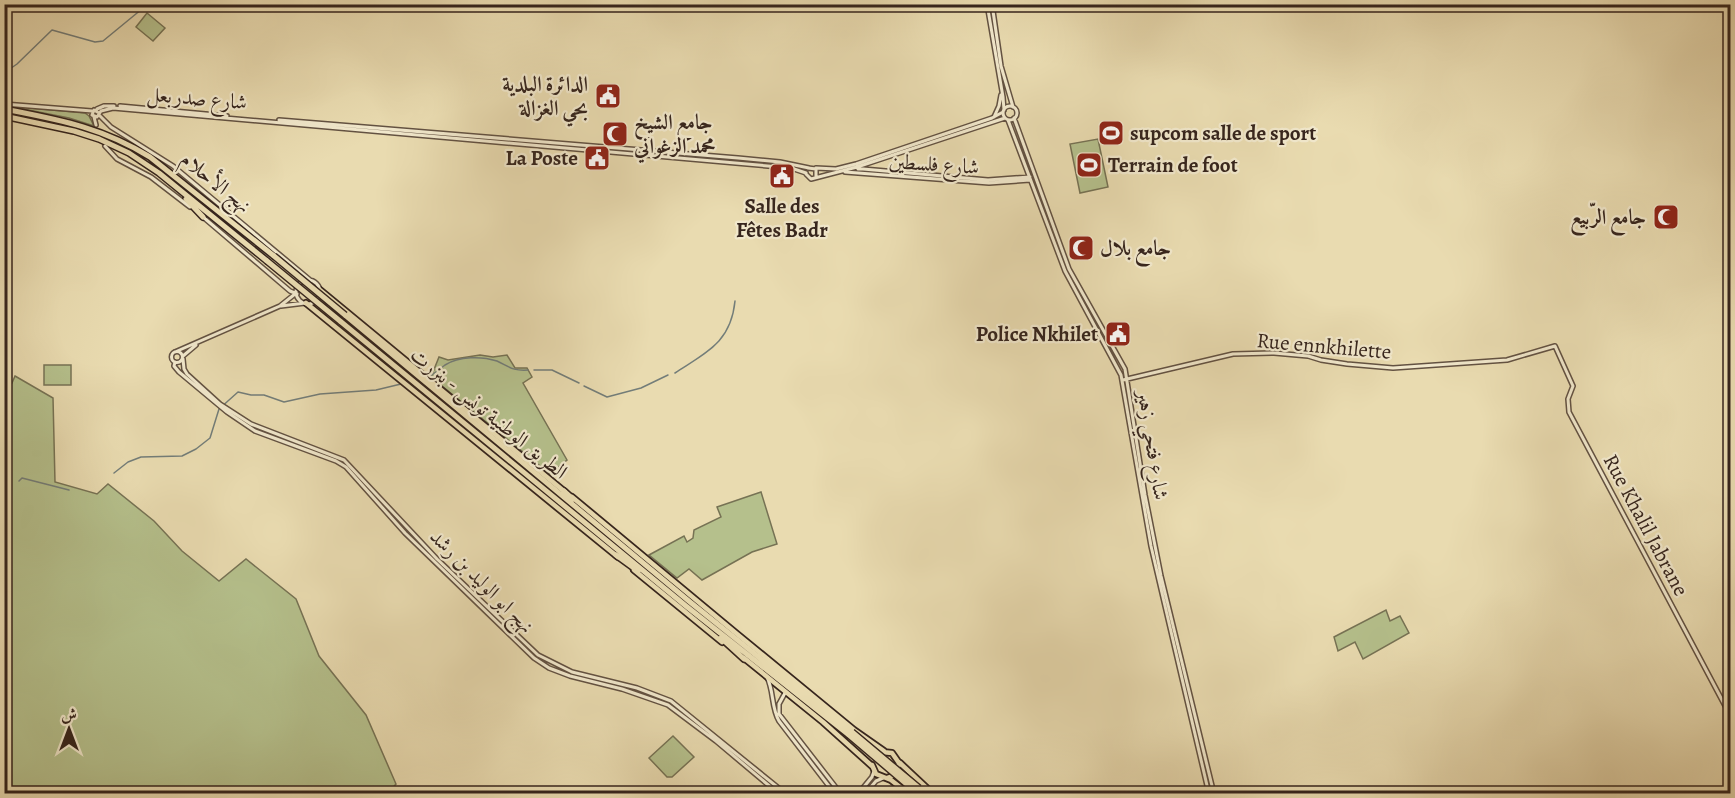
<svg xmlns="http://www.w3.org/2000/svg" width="1735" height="798" viewBox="0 0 1735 798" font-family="Alegreya,Amiri,serif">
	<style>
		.green { fill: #b5c08c; stroke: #767254; stroke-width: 1.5 }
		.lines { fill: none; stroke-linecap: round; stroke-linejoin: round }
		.stream { stroke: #737d79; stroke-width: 1.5 }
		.minor-casing { stroke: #635242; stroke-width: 6 }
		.major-casing { stroke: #36251d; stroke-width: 8 }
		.highway-casing { stroke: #36251d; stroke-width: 8 }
		.minor { stroke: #f1e8cc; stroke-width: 3 }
		.major { stroke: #e9dbb0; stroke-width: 4.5 }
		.highway { stroke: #e9dbb0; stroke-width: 5 }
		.highway-bridge-casing { stroke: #36251d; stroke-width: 8; stroke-linecap: butt }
		.highway-bridge { stroke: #e9dbb0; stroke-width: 5 }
		.labels { text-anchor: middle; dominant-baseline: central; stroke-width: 4.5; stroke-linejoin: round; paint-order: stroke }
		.poi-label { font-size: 21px; font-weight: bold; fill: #36251d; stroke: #f1e8cc; text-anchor: end }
		.street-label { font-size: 21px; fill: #36251d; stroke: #f1e8cc }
	</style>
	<rect width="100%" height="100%" fill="#e9dbb0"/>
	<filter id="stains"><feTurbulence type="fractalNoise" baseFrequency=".00333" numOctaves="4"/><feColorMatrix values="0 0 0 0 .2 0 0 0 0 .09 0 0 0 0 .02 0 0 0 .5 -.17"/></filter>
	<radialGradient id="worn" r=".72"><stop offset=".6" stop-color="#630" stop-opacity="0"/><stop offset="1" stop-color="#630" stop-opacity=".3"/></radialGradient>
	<path class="green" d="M147,13L165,28L153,41L136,27Z
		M8,106L85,113L89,116L94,126L69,118Z
		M1098,139L1108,187L1080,193L1070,144Z
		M480,355L493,357L507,355L515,368H527L532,377L523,383L567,460L550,474L431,377L439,357L448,360Z
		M44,365H71V385H44Z
		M15,376L53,398L55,482L97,494L108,484L154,521L182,551L219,581L246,559L296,599L319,656L366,715L396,784L388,793H5L4,379L12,383Z
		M761,492L777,544L752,552L702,580L689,569L677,578L649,555L684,536L687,542L693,538L694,530L721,517L717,507Z
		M1386,610L1390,621L1400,616L1409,633L1363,659L1355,642L1338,651L1334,637Z
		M673,736L694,757L672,777H667L649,758Z"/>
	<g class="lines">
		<path class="stream" d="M4,73L17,64L52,30L95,42L103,41L148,4
			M534,370H552L579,383
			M675,373C707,352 731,342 735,301
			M430,376C435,373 440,369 445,365C459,356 482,356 497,361C510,367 512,371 528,370
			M584,386L607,397L641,388L668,375
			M114,473L128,462L141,457L182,456L196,449L210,438L219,409L238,392L251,395H264L284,402L320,394L376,390L401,384
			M19,481L22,478L69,490"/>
		<g class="minor-casing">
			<path id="minor" d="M987,4L1003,97L1004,110
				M992,4L1001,66L1013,107
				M4,104L92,111
				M120,106L227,116
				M1003 113a7 7 0 1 1 14 0a7 7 0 1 1-14 0Z
				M97,109L104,106H114
				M99,113L94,110L92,115L97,117L101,111L113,108L791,168L806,173
				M99,115L111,127L173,166L310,280
				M94,117L96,125
				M994,117L999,106L1001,95
				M1014,118L1069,269L1125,369L1145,495L1161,576L1214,794
				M279,120L738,158L780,162L809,168
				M1008,120L1065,271L1121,375L1151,546L1209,794
				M105,146L117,159L151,177L190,207
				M857,166L858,169H863L988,180L1030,177
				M808,168L816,169V176
				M816,168L836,169L856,164L992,118L1003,112
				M845,172L989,183L1030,180
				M806,174L811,179L857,167L1005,118
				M203,217L290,291L297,294
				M296 292a12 12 0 1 1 24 0a12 12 0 1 1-24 0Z
				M281,306L305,303
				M171.5 357a5.5 5.5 0 1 1 11 0a5.5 5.5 0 1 1-11 0Z
				M175,352L280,306L295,294
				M183,356L196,345
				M183,359L184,369L187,374L220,404L251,424L344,460L437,559L538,655L572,672L637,688L671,701L786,794
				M175,362L174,366L179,372L227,412L255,431L336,461L346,467L405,533L534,658L549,668L570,676L622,689L668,705L716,741L779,794
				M1123,380L1233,354L1274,353L1308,356L1321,360L1347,364L1393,368L1507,360L1555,346L1573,386L1568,399L1569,412L1730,715
				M767,677C774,691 771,707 779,721L835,794
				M785,693L779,704V714L841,794
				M858,794L872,777L874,771
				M865,794L876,781L883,778"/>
		</g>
		<g class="major-casing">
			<path id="major" d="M320,290L565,492
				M306,303L618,557
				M572,497L737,634L854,730L884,751
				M634,570L722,642
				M744,658L823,722L872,766
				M882,752L892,753L899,763L895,775L887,778
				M900,763L933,794
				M872,765L876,774L891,780L909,794"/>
		</g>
		<g class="highway-casing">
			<path id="highway" d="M4,109C60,120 101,127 150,157L274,256
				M4,116L74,131L99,139L129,153L159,173L267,261
				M186,199L203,217
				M345,315L690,602L852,732
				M340,321L686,606L849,735
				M564,491L573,499
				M616,555L638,571
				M721,638L744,659"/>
		</g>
		<use href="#minor" class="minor"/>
		<use href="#major" class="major"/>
		<use href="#highway" class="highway"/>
		<g class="highway-bridge-casing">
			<path id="highway-bridge" d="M274,256L345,315
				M267,261L340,321
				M852,732L919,788
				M849,735L916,792"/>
		</g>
		<use href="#highway-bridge" class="highway-bridge"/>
	</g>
	<defs>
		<g id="civic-square" transform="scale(1.35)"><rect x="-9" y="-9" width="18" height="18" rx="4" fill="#8f2418" stroke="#f1e8cc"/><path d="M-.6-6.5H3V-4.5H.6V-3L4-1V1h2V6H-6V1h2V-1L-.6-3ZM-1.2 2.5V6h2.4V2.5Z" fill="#fff"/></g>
		<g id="stadium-square" transform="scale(1.35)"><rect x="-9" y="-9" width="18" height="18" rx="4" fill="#8f2418" stroke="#f1e8cc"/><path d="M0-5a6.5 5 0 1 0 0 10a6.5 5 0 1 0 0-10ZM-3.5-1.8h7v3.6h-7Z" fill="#fff"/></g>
		<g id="mosque-square" transform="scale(1.35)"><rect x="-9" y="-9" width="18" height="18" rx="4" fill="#8f2418" stroke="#f1e8cc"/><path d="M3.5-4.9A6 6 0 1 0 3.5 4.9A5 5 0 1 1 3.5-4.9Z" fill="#fff"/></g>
	</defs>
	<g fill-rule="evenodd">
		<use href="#civic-square" x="608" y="96"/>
		<use href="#stadium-square" x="1111" y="133"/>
		<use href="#mosque-square" x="615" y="134"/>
		<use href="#civic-square" x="597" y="158"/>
		<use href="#stadium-square" x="1089" y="165"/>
		<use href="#civic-square" x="782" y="176"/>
		<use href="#mosque-square" x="1666" y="217"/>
		<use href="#mosque-square" x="1081" y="248"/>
		<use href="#civic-square" x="1118" y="334"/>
	</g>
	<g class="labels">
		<g class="poi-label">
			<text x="588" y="84">الدائرة البلدية<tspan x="588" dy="24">بحي الغزالة</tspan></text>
			<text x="634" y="122" text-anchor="start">جامع الشيخ<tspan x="634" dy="24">محمد الزغواني</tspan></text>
			<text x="1130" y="133" text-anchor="start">supcom salle de sport</text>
			<text x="578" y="158">La Poste</text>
			<text x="1108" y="165" text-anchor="start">Terrain de foot</text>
			<text x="782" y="206" text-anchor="middle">Salle des<tspan x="782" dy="24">Fêtes Badr</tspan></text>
			<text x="1646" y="217">جامع الرّبيع</text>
			<text x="1100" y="248" text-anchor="start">جامع بلال</text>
			<text x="1098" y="334">Police Nkhilet</text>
		</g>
		<g class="street-label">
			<text transform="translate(197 98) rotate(5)">شارع صدربعل</text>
			<text transform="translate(934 164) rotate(4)">شارع فلسطين</text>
			<text transform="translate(216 182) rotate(39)">نهج الأحلام</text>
			<text transform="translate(1324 346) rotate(5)">Rue ennkhilette</text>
			<text transform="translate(489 413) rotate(39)">الطريق الوطنية تونس - بنزرت</text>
			<text transform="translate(1153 445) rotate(81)">شارع فتحي زهير</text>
			<text transform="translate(1646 525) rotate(62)">Rue Khalil Jabrane</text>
			<text transform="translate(482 581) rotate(45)">نهج ابو الوليد بن رشد</text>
		</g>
	</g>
	<rect width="1735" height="798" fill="none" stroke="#e9dbb0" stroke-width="24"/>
	<rect x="6" y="6" width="1723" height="786" fill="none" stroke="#36251d" stroke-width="3"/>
	<rect x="12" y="12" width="1711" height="774" fill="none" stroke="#36251d" stroke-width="1.5"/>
	<g transform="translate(69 729)" stroke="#f1e8cc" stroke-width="4.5" paint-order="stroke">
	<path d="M0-4.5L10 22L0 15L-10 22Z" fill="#36251d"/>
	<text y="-9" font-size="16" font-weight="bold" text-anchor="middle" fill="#36251d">ش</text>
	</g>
	<rect width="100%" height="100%" filter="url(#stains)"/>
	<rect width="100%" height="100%" fill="url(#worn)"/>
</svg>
